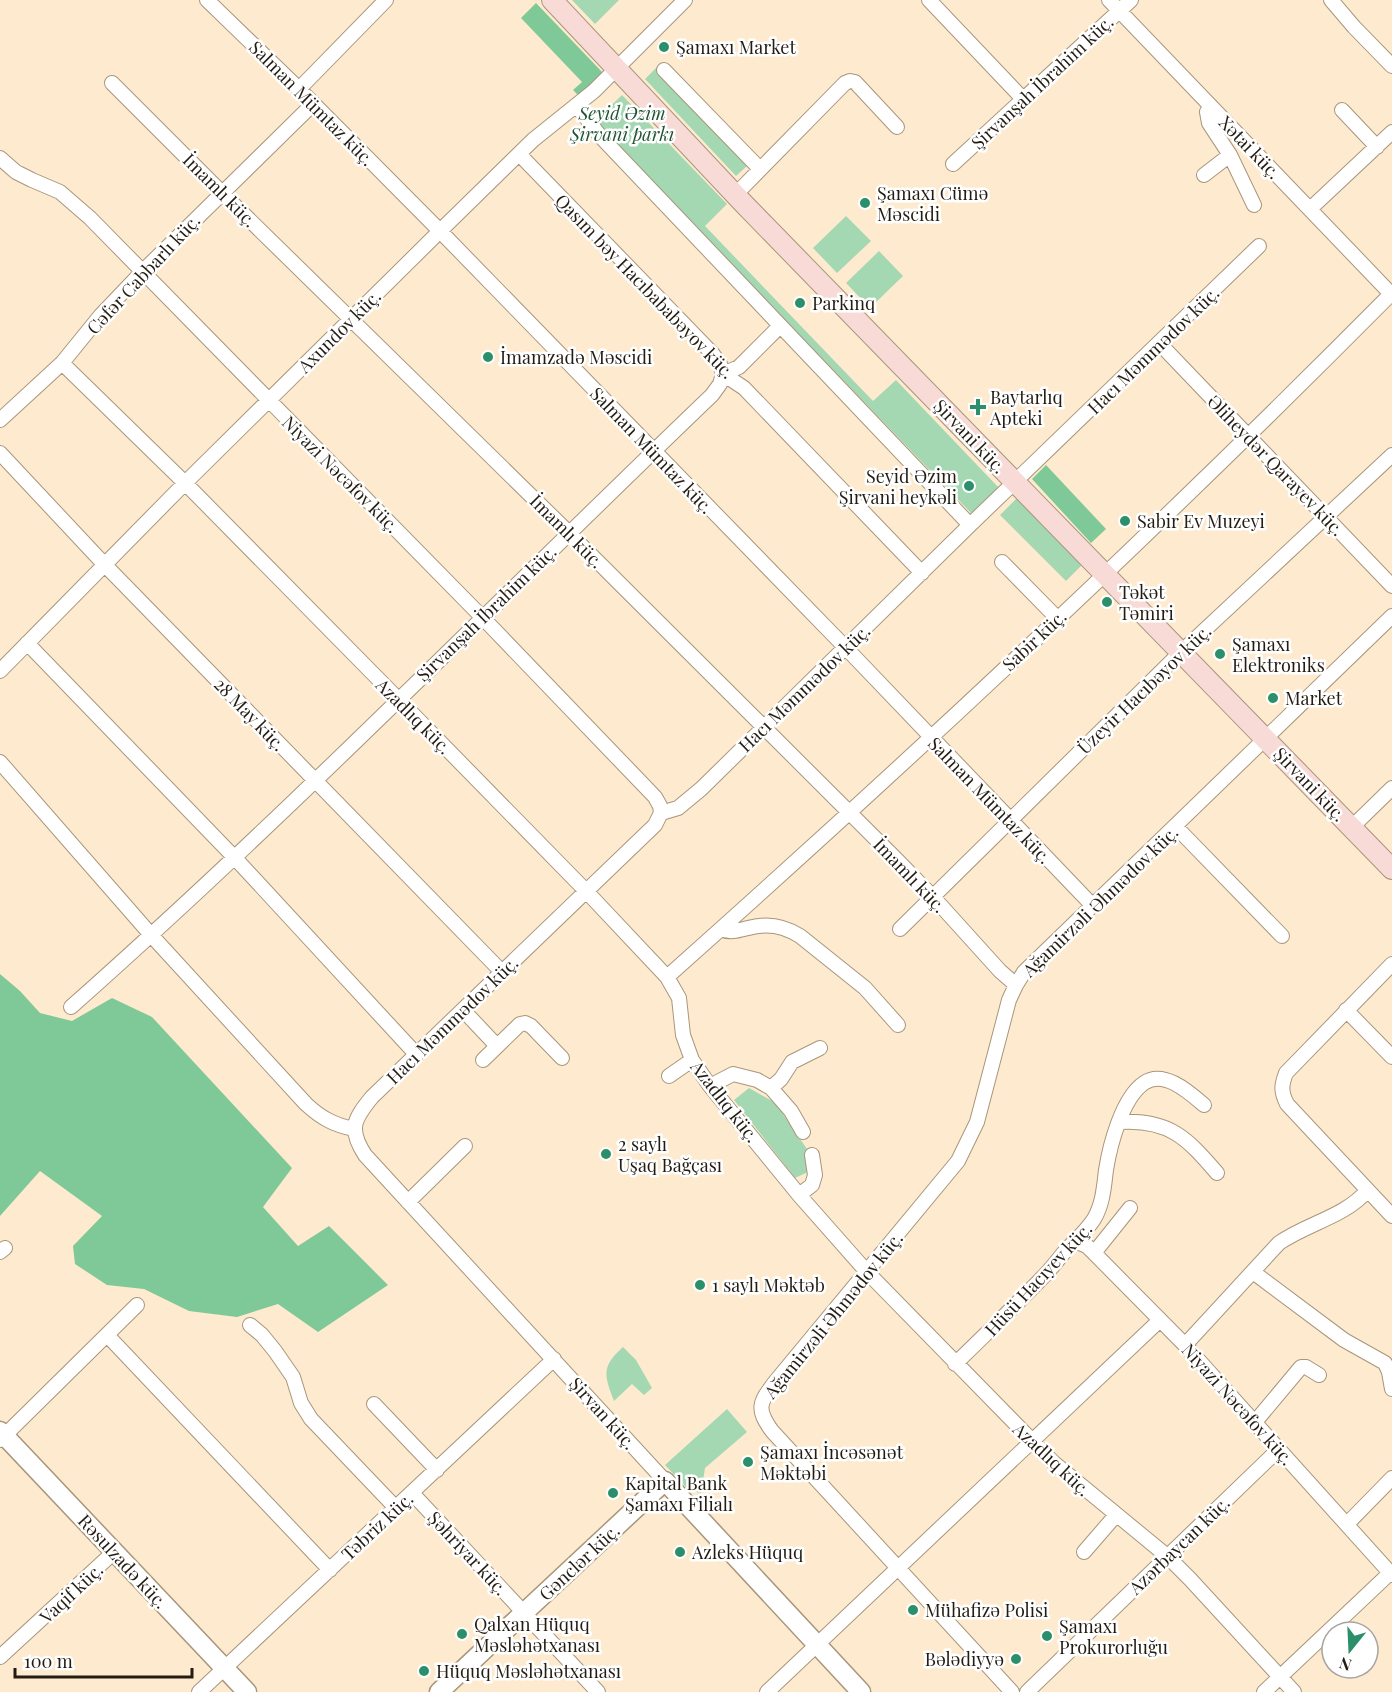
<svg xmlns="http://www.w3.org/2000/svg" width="1392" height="1692" viewBox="0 0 1392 1692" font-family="'Playfair Display',serif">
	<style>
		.green { fill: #a4d8b3 }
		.forest { fill: #7fc897 }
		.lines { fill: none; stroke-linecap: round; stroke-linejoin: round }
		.minor-casing { stroke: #a7967b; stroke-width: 16 }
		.tertiary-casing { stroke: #a7967b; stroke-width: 21 }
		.secondary-casing { stroke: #a7967b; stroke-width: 22 }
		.minor { stroke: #fff; stroke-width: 14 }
		.tertiary { stroke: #fff; stroke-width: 18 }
		.secondary { stroke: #f8dad7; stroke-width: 20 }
		.poi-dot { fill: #2b8f6a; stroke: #fff; stroke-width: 2 }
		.labels { text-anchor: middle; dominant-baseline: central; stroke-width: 5; stroke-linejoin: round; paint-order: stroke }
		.poi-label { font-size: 18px; fill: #231c12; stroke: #fff; text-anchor: start }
		.street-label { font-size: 18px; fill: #231c12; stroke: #fff }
		.park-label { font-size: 18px; font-style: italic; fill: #1f5433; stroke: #fff }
	</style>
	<rect width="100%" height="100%" fill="#feebcf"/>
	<path class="green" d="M572,0H619L595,24Z
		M656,68L747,166L736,176L645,79Z
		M622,95L727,204L705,226L873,401L896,380L999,488L972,514L594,122Z
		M846,216L871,241L837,273L813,248Z
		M879,251L903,276L870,308L846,283Z
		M1017,498L1082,565L1066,581L1000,515Z
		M749,1088L772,1101L781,1111L807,1149L808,1172L795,1178L734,1100Z
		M623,1347L636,1360L652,1388L644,1395L632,1384L614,1401C604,1375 601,1367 623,1347Z
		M727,1409L747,1432L705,1468L701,1494L686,1487L665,1465Z"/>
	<path class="forest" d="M536,3L603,73L579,96L573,90L582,82L521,18Z
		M1046,465L1106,529L1091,543L1032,479Z
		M0,974L20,991L40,1013L72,1021L112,998L152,1017L292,1168L263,1207L298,1246L329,1226L388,1285L318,1332L278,1304L237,1317L189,1311L144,1289L107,1285L75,1264L73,1246L102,1216L40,1171L0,1216Z"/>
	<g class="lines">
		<g class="minor-casing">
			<path id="minor" d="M207,0L299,89L440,231L846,648L1093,906
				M929,0L1024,100
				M1109,0L1392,295
				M1331,0L1354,27L1392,66
				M664,70L760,169
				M112,83L221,192L568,532L896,859L934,898L1000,971L1016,985
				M299,89L386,0
				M577,106L600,136L970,525
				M1211,106L1207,112L1209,123L1230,155L1254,205
				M1342,110L1377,147
				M519,154L712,353L720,364L723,374L744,388L922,573
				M0,158L16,172L32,180L60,192L90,218L482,617L655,797L660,806L661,813
				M953,164L1131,0
				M1204,175L1230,155
				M735,195L845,83L850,81L855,82L897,127
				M1310,209L1392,132
				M1160,344L1392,586
				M62,363L185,483L398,699L586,891L667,977L679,998L683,1035L692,1060L710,1086L799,1195L867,1272L1054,1463L1167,1556L1190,1579L1294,1692
				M723,374L739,367L780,326
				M0,420L62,363L101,315L142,272L313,104
				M0,453L104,564L502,972
				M1002,562L1057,618
				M27,643L235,858L416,1054
				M0,671L185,483L440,231L533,140L594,91L685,0
				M0,762L152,936L306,1104C321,1118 334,1125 354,1129
				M1175,826L1282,936
				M1352,827L1392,788
				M721,929C733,935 746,927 759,926C774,924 787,928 800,936L865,988L898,1025
				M900,929L1180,653L1392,455
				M1392,964L1286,1073C1281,1086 1281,1092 1287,1104L1392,1216
				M667,977C915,756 1158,529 1392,293
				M71,1007C292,811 499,599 712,395L720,384L723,374
				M463,1010L497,1046
				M1346,1010L1392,1057
				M483,1060L520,1024L525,1023L531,1026L562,1058
				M669,1076L692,1060
				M710,1086L733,1074L757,1080L771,1088L781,1079L792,1062L820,1048
				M771,1088L791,1111L803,1132
				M1120,1122C1169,1119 1187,1138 1217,1173
				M799,1195L812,1185L815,1175L812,1155
				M408,1202L465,1146
				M1077,1242L1087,1246L1094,1253L1185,1345L1392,1575
				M0,1252L5,1248
				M1094,1253L1130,1208
				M1253,1272L1344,1340L1385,1363L1389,1372L1392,1389
				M250,1325L262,1335L275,1351L293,1377L301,1403L311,1419L396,1508
				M107,1335L330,1570
				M1185,1345L1279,1243C1308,1223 1344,1217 1367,1191
				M955,1364C985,1335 1015,1306 1043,1277C1052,1268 1059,1258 1067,1249C1076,1240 1087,1230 1094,1219C1103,1204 1104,1186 1106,1170C1110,1145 1122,1098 1144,1083C1164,1069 1190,1093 1204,1105
				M374,1404L437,1470
				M1255,1422L1301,1367H1306L1319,1375
				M0,1440L137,1305
				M665,1481L365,1155C348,1129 354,1119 372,1097L655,825L661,813L678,808L701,789L970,525L1259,246
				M412,1493L598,1692
				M1347,1524L1392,1478
				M1084,1552L1116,1515
				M0,1657L114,1552
				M199,1692L554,1359
				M767,1692L1160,1320
				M1012,1692L772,1431C756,1409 759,1403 775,1382L958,1161L977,1122L1009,1000L1016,985L1024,972L1392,616
				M1027,1692L1279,1449
				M1264,1692L1390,1573"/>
		</g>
		<g class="tertiary-casing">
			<path id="tertiary" d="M0,1431L247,1692
				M439,1692L665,1481L861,1692"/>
		</g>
		<g class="secondary-casing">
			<path id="secondary" d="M552,0L743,203L1392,869"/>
		</g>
		<use href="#minor" class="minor"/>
		<use href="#tertiary" class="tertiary"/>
		<use href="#secondary" class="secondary"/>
	</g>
	<g class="poi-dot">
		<circle cx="664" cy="47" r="6"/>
		<circle cx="865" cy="203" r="6"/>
		<circle cx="800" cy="303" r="6"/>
		<circle cx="488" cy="357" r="6"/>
		<path d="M975 398h6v6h6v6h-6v6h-6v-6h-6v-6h6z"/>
		<circle cx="969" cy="486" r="6"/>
		<circle cx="1125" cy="521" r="6"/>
		<circle cx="1107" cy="602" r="6"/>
		<circle cx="1220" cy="654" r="6"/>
		<circle cx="1273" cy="698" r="6"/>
		<circle cx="606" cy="1154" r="6"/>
		<circle cx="700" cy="1285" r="6"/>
		<circle cx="748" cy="1462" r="6"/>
		<circle cx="613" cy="1493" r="6"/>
		<circle cx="680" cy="1552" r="6"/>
		<circle cx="913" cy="1610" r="6"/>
		<circle cx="462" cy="1634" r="6"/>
		<circle cx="1047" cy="1636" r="6"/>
		<circle cx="1016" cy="1659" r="6"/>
		<circle cx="424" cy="1671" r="6"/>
	</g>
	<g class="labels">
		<g class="poi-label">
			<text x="676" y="47">Şamaxı Market</text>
			<text x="877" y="193">Şamaxı Cümə<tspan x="877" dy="21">Məscidi</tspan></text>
			<text x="812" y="303">Parkinq</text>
			<text x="500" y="357">İmamzadə Məscidi</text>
			<text x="990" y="397">Baytarlıq<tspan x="990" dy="21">Apteki</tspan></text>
			<text x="957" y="476" text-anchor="end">Seyid Əzim<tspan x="957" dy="21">Şirvani heykəli</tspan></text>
			<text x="1137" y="521">Sabir Ev Muzeyi</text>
			<text x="1119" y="592">Təkət<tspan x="1119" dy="21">Təmiri</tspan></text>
			<text x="1232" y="644">Şamaxı<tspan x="1232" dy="21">Elektroniks</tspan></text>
			<text x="1285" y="698">Market</text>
			<text x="618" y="1144">2 saylı<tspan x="618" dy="21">Uşaq Bağçası</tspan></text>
			<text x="712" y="1285">1 saylı Məktəb</text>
			<text x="760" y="1452">Şamaxı İncəsənət<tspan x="760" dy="21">Məktəbi</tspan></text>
			<text x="625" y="1483">Kapital Bank<tspan x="625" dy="21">Şamaxı Filialı</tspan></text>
			<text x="692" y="1552">Azleks Hüquq</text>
			<text x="925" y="1610">Mühafizə Polisi</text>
			<text x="474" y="1624">Qalxan Hüquq<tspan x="474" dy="21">Məsləhətxanası</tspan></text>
			<text x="1059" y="1626">Şamaxı<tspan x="1059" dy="21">Prokurorluğu</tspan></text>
			<text x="1004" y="1659" text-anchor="end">Bələdiyyə</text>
			<text x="436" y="1671">Hüquq Məsləhətxanası</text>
		</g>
		<g class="street-label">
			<text transform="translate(1042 82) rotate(-43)">Şirvanşah İbrahim küç.</text>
			<text transform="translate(312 103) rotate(45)">Salman Mümtaz küç.</text>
			<text transform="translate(1250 147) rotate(46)">Xətai küç.</text>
			<text transform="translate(220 190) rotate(45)">İmamlı küç.</text>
			<text transform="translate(143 274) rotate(-47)">Cəfər Cabbarlı küç.</text>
			<text transform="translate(645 286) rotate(46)">Qasım bəy Hacıbababəyov küç.</text>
			<text transform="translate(339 331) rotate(-45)">Axundov küç.</text>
			<text transform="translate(1153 350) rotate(-44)">Hacı Məmmədov küç.</text>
			<text transform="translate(970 436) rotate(46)">Şirvani küç.</text>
			<text transform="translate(652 450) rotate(46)">Salman Mümtaz küç.</text>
			<text transform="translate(1276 465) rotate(46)">Əliheydər Qarayev küç.</text>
			<text transform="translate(341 474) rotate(45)">Niyazi Nəcəfov küç.</text>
			<text transform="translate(567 531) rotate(45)">İmamlı küç.</text>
			<text transform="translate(486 613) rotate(-44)">Şirvanşah İbrahim küç.</text>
			<text transform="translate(1034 640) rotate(-43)">Sabir küç.</text>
			<text transform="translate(804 688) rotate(-44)">Hacı Məmmədov küç.</text>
			<text transform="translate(1144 689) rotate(-44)">Üzeyir Hacıbəyov küç.</text>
			<text transform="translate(250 714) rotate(46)">28 May küç.</text>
			<text transform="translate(414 716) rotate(45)">Azadlıq küç.</text>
			<text transform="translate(1310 784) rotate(46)">Şirvani küç.</text>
			<text transform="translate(990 800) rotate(46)">Salman Mümtaz küç.</text>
			<text transform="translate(910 875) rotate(46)">İmamlı küç.</text>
			<text transform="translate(1100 901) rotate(-44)">Ağamirzəli Əhmədov küç.</text>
			<text transform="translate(452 1020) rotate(-44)">Hacı Məmmədov küç.</text>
			<text transform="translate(725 1101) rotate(52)">Azadlıq küç.</text>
			<text transform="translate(1038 1279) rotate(-47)">Hüsü Hacıyev küç.</text>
			<text transform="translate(833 1315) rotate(-51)">Ağamirzəli Əhmədov küç.</text>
			<text transform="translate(1238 1404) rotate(48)">Niyazi Nəcəfov küç.</text>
			<text transform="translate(603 1413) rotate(48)">Şirvan küç.</text>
			<text transform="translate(1052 1459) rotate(43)">Azadlıq küç.</text>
			<text transform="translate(377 1526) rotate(-43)">Təbriz küç.</text>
			<text transform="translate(1179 1545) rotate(-44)">Azərbaycan küç.</text>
			<text transform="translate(468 1553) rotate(47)">Şəhriyar küç.</text>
			<text transform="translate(123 1561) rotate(47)">Rəsulzadə küç.</text>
			<text transform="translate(579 1562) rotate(-43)">Gənclər küç.</text>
			<text transform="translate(71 1593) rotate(-43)">Vaqif küç.</text>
		</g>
		<g class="park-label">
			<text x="622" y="113">Seyid Əzim<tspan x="622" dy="21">Şirvani parkı</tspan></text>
		</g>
	</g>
	<g transform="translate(1350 1650) rotate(198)"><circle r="28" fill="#ffffff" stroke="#a7a4a0" stroke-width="1.5"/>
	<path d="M0-4.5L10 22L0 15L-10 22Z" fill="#2b8f6a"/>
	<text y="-9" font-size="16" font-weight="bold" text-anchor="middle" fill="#231c12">N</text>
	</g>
	<path d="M15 1668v9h177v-9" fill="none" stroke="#231c12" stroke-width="3"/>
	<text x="24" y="1668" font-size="18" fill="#231c12" stroke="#ffffff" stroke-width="4.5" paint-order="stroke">100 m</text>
</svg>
